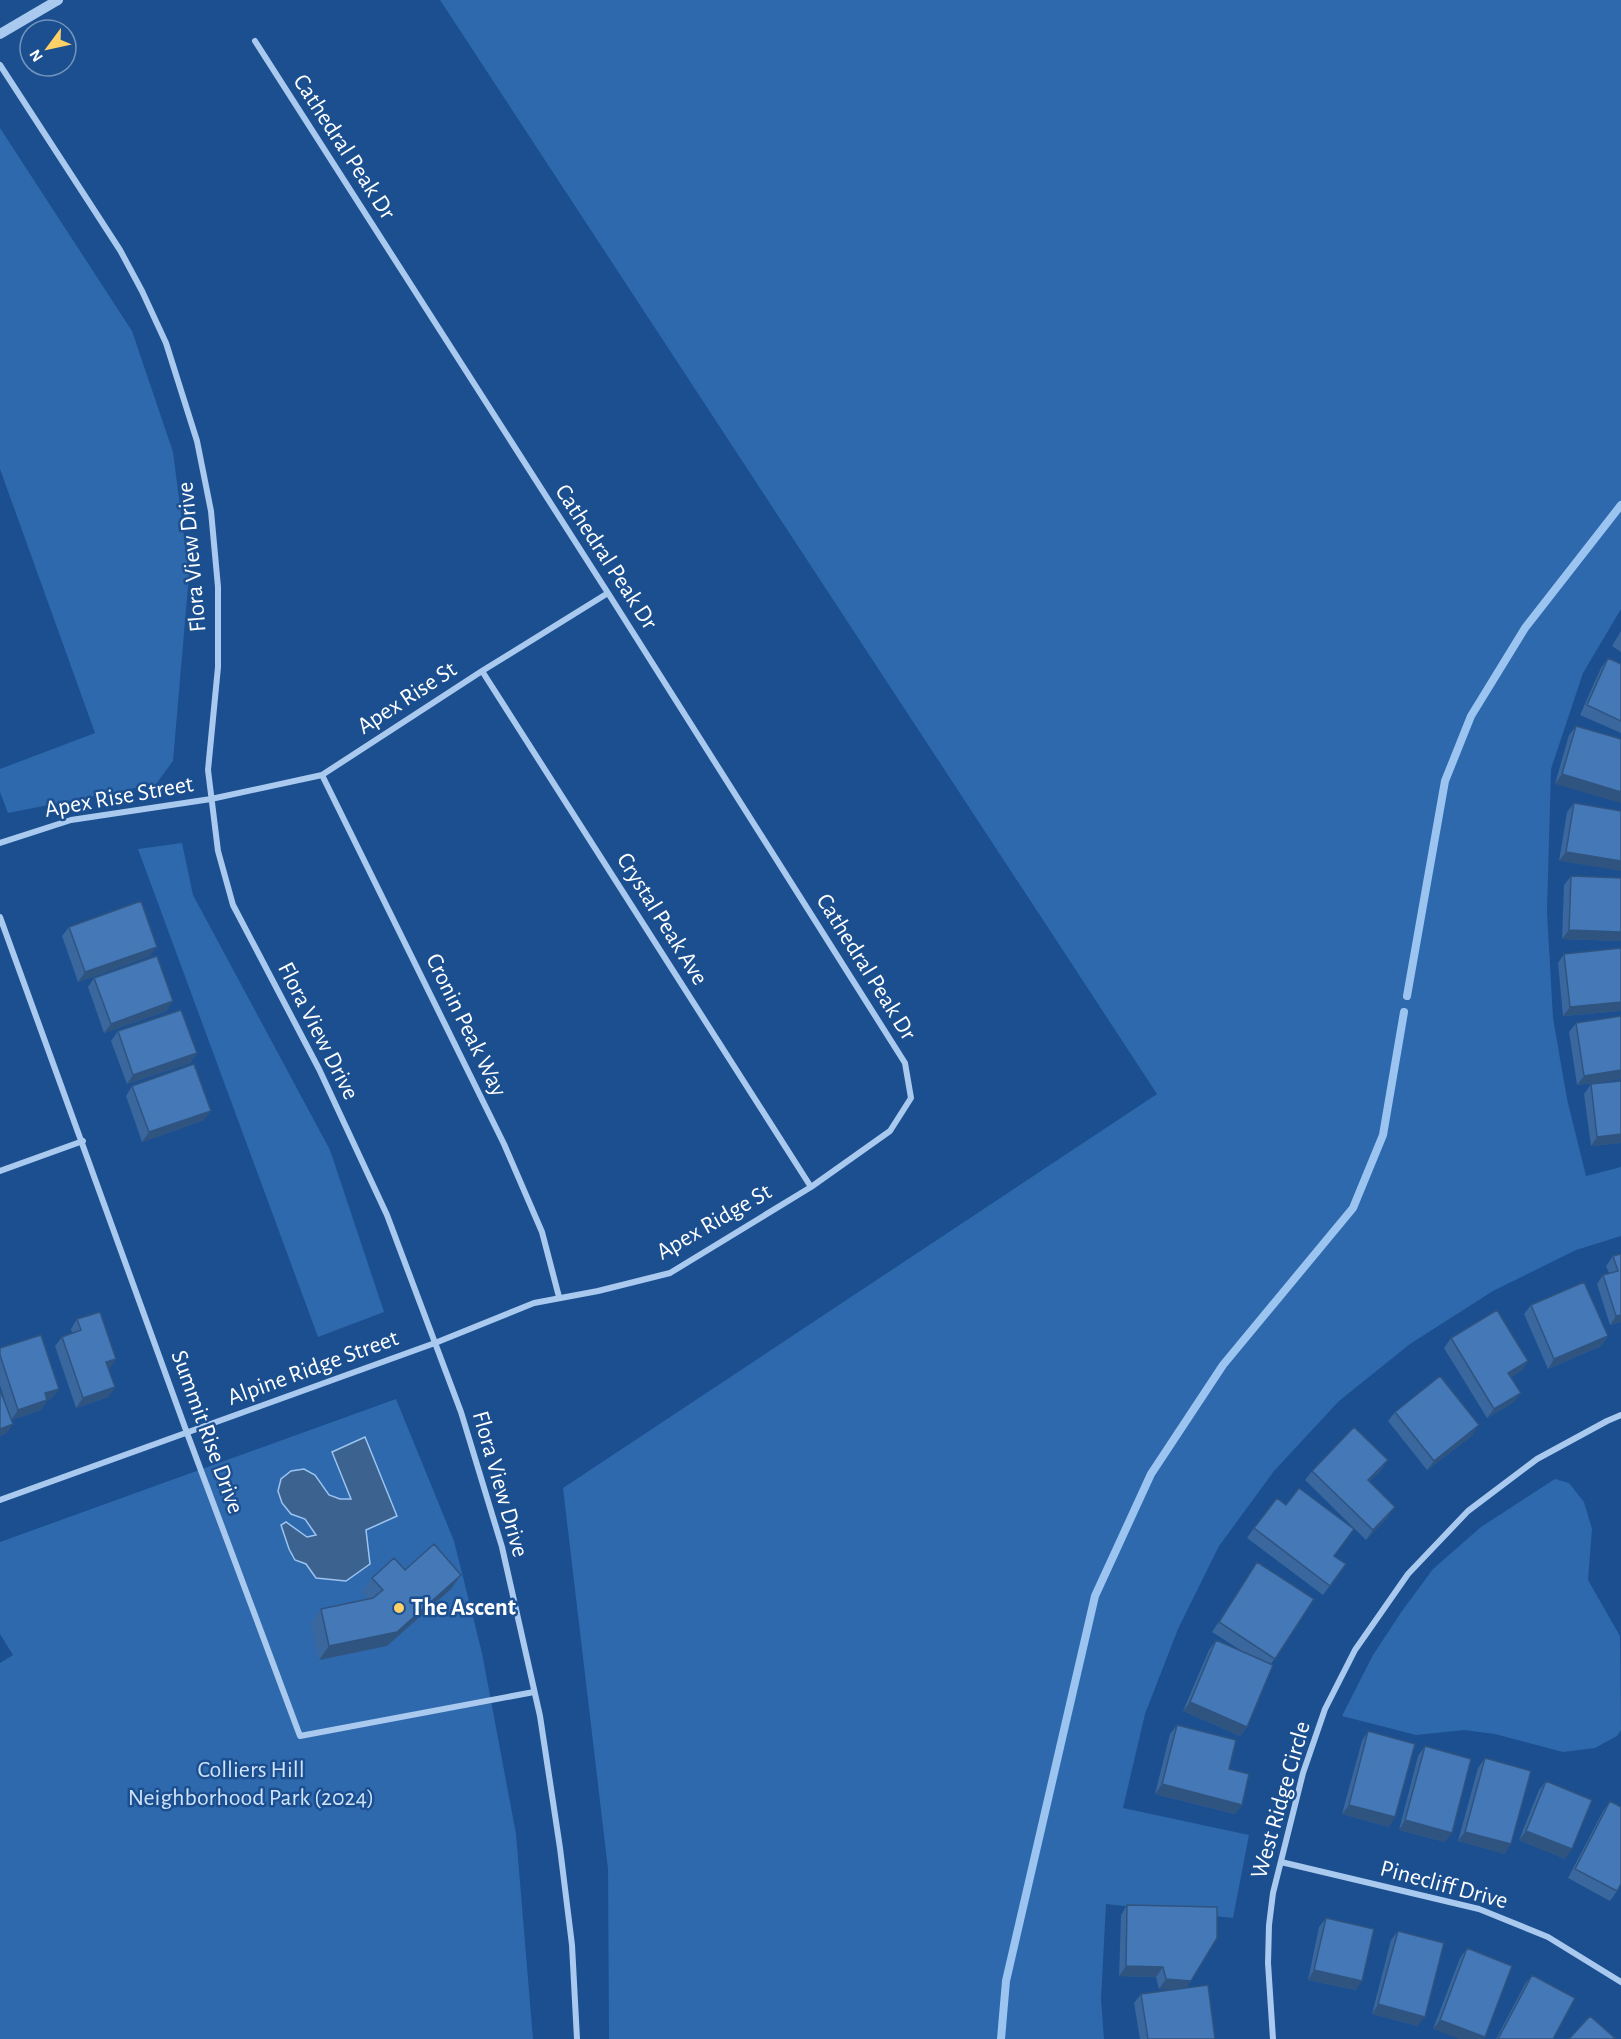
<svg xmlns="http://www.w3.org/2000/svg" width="1621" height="2039" viewBox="0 0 1621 2039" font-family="'Alegreya Sans',sans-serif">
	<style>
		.green { fill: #2e69ad }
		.water { fill: #3c6290; stroke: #9cc4f0; stroke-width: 1.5 }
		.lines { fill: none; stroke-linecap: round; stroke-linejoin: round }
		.stream { stroke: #9cc4f0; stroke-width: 8 }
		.minor { stroke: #a9c9ee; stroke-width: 6 }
		.tertiary { stroke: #a9c9ee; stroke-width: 10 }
		.wall { fill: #3a679d }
		.shaded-wall { fill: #305480 }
		.building { fill: #4478b7; stroke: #305480; stroke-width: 1.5 }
		.poi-dot { fill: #ffd166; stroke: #1b4f8f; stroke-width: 2 }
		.labels { text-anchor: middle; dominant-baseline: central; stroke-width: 5; stroke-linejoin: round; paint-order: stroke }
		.street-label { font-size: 24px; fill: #fff; stroke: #1b4f8f }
		.poi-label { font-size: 24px; font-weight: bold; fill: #fff; stroke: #1b4f8f; text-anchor: start }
		.park-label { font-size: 24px; fill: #cfe3fa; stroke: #1b4f8f }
	</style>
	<rect width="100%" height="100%" fill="#1b4f8f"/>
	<path class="green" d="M440,0H1621V609L1583,673L1551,769L1547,912L1553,1018L1567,1099L1586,1176L1621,1167V1236L1576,1250L1493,1291L1410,1344L1339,1401L1274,1471L1219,1546L1178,1629L1145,1714L1123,1808L1249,1835L1233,1918L1106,1904L1101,1999L1104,2039H609L608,1869L563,1488L1157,1094Z
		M0,128L132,331L173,452L189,575L173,761L156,784L8,813L0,792V769L95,733L0,469Z
		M182,843L193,895L330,1150L384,1312L318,1337L138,849Z
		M396,1399L454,1541L482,1653L516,1834L533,2039H0V1663L13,1655L0,1634V1542Z
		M1555,1479L1569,1483L1584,1502L1592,1529L1588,1580L1620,1636L1621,1730L1617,1736L1595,1748L1563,1752L1495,1734L1464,1730L1416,1735L1342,1716L1373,1655L1402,1611L1433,1569L1481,1527Z"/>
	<path class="water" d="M365,1437L397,1516L366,1530L370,1564L346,1581L316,1578L306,1564L295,1560L289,1549L281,1525L286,1522L307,1537L316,1535L305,1519L291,1514L282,1503L278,1491L281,1479L291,1471L304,1469L315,1475L329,1495L340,1499H351L332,1452Z"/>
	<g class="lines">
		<path class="stream" d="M1407,996L1445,781L1471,716L1525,628L1621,505
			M1001,2039L1006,1981L1095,1596L1151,1474L1223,1365L1353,1208L1383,1135L1404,1012"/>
		<path class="minor" d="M0,65L120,250L142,291L166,343L197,441L211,511L218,587V667L208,770L218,851L233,905L319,1069L387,1215L461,1412L502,1547L540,1716L560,1848L572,1945L577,2039
			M482,671L811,1187
			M322,775L504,1144L542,1232L559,1297
			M0,843L71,820L211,799L322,775L482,671L608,593
			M0,917L187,1433L300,1736L534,1692
			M0,1171L83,1141
			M0,1500L435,1343L534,1303L598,1291L670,1273L811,1187L890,1131L911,1098L905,1063L608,593L255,41
			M1281,1862L1479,1909L1548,1937L1621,1982
			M1273,2039L1268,1963L1269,1925L1273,1893L1303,1773L1325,1709L1355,1650L1408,1574L1468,1511L1537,1459L1607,1421L1621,1415"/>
		<path class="tertiary" d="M0,34L58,0"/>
	</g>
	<path class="wall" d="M1621,631V652L1612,646Z
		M1608,658L1621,664V733L1580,715L1601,668Z
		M1576,726L1621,739L1555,784L1569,735Z
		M1574,803L1621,811L1559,861L1567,812Z
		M1571,876L1621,878V941L1562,939L1564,885Z
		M69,927L150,956L78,982L62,936Z
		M1621,948V1011L1563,1016L1558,963L1564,954Z
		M94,978L167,1011L104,1033L88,987Z
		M1621,1016V1079L1577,1085L1569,1032L1576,1023Z
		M118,1031L197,1053L190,1063L127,1084L111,1041Z
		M1621,1081V1143L1591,1146L1584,1094L1591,1084Z
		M132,1086L204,1120L142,1142L126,1096Z
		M1621,1254V1322L1610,1325L1597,1284L1603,1275L1609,1273L1606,1266L1613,1256Z
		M1531,1305L1608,1336L1601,1346L1548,1369L1524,1314Z
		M77,1319L110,1368L108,1369L115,1387L108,1397L76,1408L55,1346L62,1337L72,1333L71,1329Z
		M1451,1338L1528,1361L1521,1371L1511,1377L1514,1402L1487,1418L1444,1348Z
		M0,1348L59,1389L52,1398L47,1400L41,1410L11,1420L0,1385Z
		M1395,1412L1473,1435L1427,1470L1388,1421Z
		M1388,1460L1381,1470L1369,1482L1389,1516L1366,1540L1305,1480L1312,1471Z
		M1254,1528L1334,1556L1346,1564L1323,1595L1247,1538Z
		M1257,1562L1314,1599L1271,1664L1247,1727L1240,1736L1183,1711L1209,1650L1216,1640L1245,1653L1212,1632Z
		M405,1570L461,1575L451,1589L387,1646L319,1660L311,1623L321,1609L368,1599L362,1592L372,1578Z
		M1177,1725L1229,1769L1242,1805L1235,1814L1155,1794L1170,1734Z
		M1368,1731L1389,1827L1342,1814L1362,1741Z
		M1425,1746L1445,1842L1399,1830L1418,1756Z
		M1485,1758L1505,1854L1458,1841L1478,1768Z
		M1546,1781L1565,1859L1519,1840L1539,1790Z
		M1610,1801L1617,1891L1610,1901L1568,1878L1603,1811Z
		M1127,1905L1191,1981L1186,1988L1215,2039H1140L1134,2003L1141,1994L1173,1989H1159L1156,1977L1119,1976L1121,1915Z
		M1326,1918L1356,1990L1308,1980L1319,1927Z
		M1398,1931L1418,2026L1372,2014L1391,1940Z
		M1467,1948L1512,1966L1433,2029L1460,1958Z
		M1532,1975L1553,2039H1496L1525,1984Z"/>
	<path class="shaded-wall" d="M1562,774L1621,792V803L1555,784Z
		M1566,852L1621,861V871L1559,861Z
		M1569,930L1621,932V941L1562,939Z
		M157,947L150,956L78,982L85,972Z
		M173,1001L167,1011L104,1033L111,1024Z
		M1621,1002V1011L1563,1016L1570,1007Z
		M197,1053L190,1063L127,1084L133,1075Z
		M1621,1070V1079L1577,1085L1584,1076Z
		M211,1111L204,1120L142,1142L149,1132Z
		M1621,1134V1143L1591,1146L1597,1137Z
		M1621,1315V1322L1610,1325L1616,1316Z
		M1608,1336L1601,1346L1548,1369L1554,1359Z
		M116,1359L110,1368L99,1372L106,1362Z
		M1528,1361L1521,1371L1502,1383L1508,1373Z
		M115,1387L108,1397L76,1408L83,1398Z
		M59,1389L52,1398L38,1403L45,1393Z
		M1521,1393L1514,1402L1487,1418L1494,1409Z
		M47,1400L41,1410L11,1420L18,1410Z
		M13,1424L6,1434L0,1436V1429Z
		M1479,1425L1473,1435L1427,1470L1434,1461Z
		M1388,1460L1381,1470L1361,1490L1368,1480Z
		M1395,1507L1389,1516L1366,1540L1373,1530Z
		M461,1575L451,1589L387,1646L319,1660L329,1646Z
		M1190,1702L1247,1727L1240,1736L1183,1711Z
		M1162,1784L1242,1805L1235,1814L1155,1794Z
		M1349,1805L1395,1817L1389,1827L1342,1814Z
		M1405,1820L1452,1833L1445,1842L1399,1830Z
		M1526,1831L1572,1849L1565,1859L1519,1840Z
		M1465,1832L1511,1844L1505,1854L1458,1841Z
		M1126,1966L1163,1967L1156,1977L1119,1976Z
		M1314,1970L1362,1981L1356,1990L1308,1980Z
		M1166,1979L1191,1981L1184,1990L1159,1989Z
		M1378,2004L1425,2017L1418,2026L1372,2014Z
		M1440,2020L1485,2037L1483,2039H1459L1433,2029Z"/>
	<path class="building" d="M1608,658L1621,664V721L1587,705Z
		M1576,726L1621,739V792L1562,774Z
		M1574,803L1621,811V861L1566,852Z
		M1571,876L1621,878V932L1569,930Z
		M141,901L157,947L85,972L69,927Z
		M1621,948V1002L1570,1007L1564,954Z
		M157,956L173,1001L111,1024L94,978Z
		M181,1010L197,1053L133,1075L118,1031Z
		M1621,1016V1070L1584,1076L1576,1023Z
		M194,1064L211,1111L149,1132L132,1086Z
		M1621,1081V1134L1597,1137L1591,1084Z
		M1621,1254V1315L1616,1316L1603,1275L1618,1271L1613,1256Z
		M1584,1282L1608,1336L1554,1359L1531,1305Z
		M1497,1310L1528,1361L1508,1373L1521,1393L1494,1409L1451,1338Z
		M100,1312L116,1359L106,1362L115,1387L83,1398L62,1337L81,1330L77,1319Z
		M41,1335L59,1389L45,1393L47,1400L18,1410L0,1355V1348Z
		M1440,1376L1479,1425L1434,1461L1395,1412Z
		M0,1390L13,1424L0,1429Z
		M1354,1427L1388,1460L1368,1480L1395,1507L1373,1530L1312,1471Z
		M1299,1488L1354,1529L1334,1556L1346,1564L1330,1586L1254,1528L1277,1498L1286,1505Z
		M434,1544L461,1575L397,1632L329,1646L321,1609L373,1598L383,1590L372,1578L394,1558L405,1570Z
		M1257,1562L1314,1599L1275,1659L1219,1622Z
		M1216,1640L1273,1665L1247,1727L1190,1702Z
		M1177,1725L1236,1740L1229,1769L1249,1774L1242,1805L1162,1784Z
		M1368,1731L1415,1744L1395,1817L1349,1805Z
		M1425,1746L1471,1759L1452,1833L1405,1820Z
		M1485,1758L1531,1771L1511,1844L1465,1832Z
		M1546,1781L1592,1800L1572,1849L1526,1831Z
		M1610,1801L1621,1807V1884L1617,1891L1575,1869Z
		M1127,1905L1217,1907V1938L1191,1981L1166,1979L1163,1967L1126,1966Z
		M1326,1918L1374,1929L1362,1981L1314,1970Z
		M1398,1931L1444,1943L1425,2017L1378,2004Z
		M1467,1948L1512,1966L1485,2037L1440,2020Z
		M1532,1975L1575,1998L1553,2039H1498Z
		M1208,1985L1215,2039H1148L1141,1994Z
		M1590,2016L1616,2039H1569Z"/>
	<circle class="poi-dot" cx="399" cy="1608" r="6"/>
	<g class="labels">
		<g class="street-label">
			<text transform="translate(344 147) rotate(57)">Cathedral Peak Dr</text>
			<text transform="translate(192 557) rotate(-95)">Flora View Drive</text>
			<text transform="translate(606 557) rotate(57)">Cathedral Peak Dr</text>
			<text transform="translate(407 698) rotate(-33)">Apex Rise St</text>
			<text transform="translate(119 797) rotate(-10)">Apex Rise Street</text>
			<text transform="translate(662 919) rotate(58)">Crystal Peak Ave</text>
			<text transform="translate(866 967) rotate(58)">Cathedral Peak Dr</text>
			<text transform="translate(466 1025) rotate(64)">Cronin Peak Way</text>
			<text transform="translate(318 1031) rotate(63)">Flora View Drive</text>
			<text transform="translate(714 1222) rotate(-30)">Apex Ridge St</text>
			<text transform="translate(313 1368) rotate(-20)">Alpine Ridge Street</text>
			<text transform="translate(207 1432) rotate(70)">Summit Rise Drive</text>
			<text transform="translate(500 1484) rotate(74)">Flora View Drive</text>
			<text transform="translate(1281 1800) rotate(-74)">West Ridge Circle</text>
			<text transform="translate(1444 1885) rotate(15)">Pinecliff Drive</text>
		</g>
		<g class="poi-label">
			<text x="411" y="1608">The Ascent</text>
		</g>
		<g class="park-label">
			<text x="251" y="1770">Colliers Hill<tspan x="251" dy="28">Neighborhood Park (2024)</tspan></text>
		</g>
	</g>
	<g transform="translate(48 48) rotate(237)"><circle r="28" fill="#1b4f8f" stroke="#7695bc" stroke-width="1.5"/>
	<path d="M0-4.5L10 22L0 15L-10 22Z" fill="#ffd166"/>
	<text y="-9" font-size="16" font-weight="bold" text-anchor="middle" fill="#ffffff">N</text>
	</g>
</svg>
